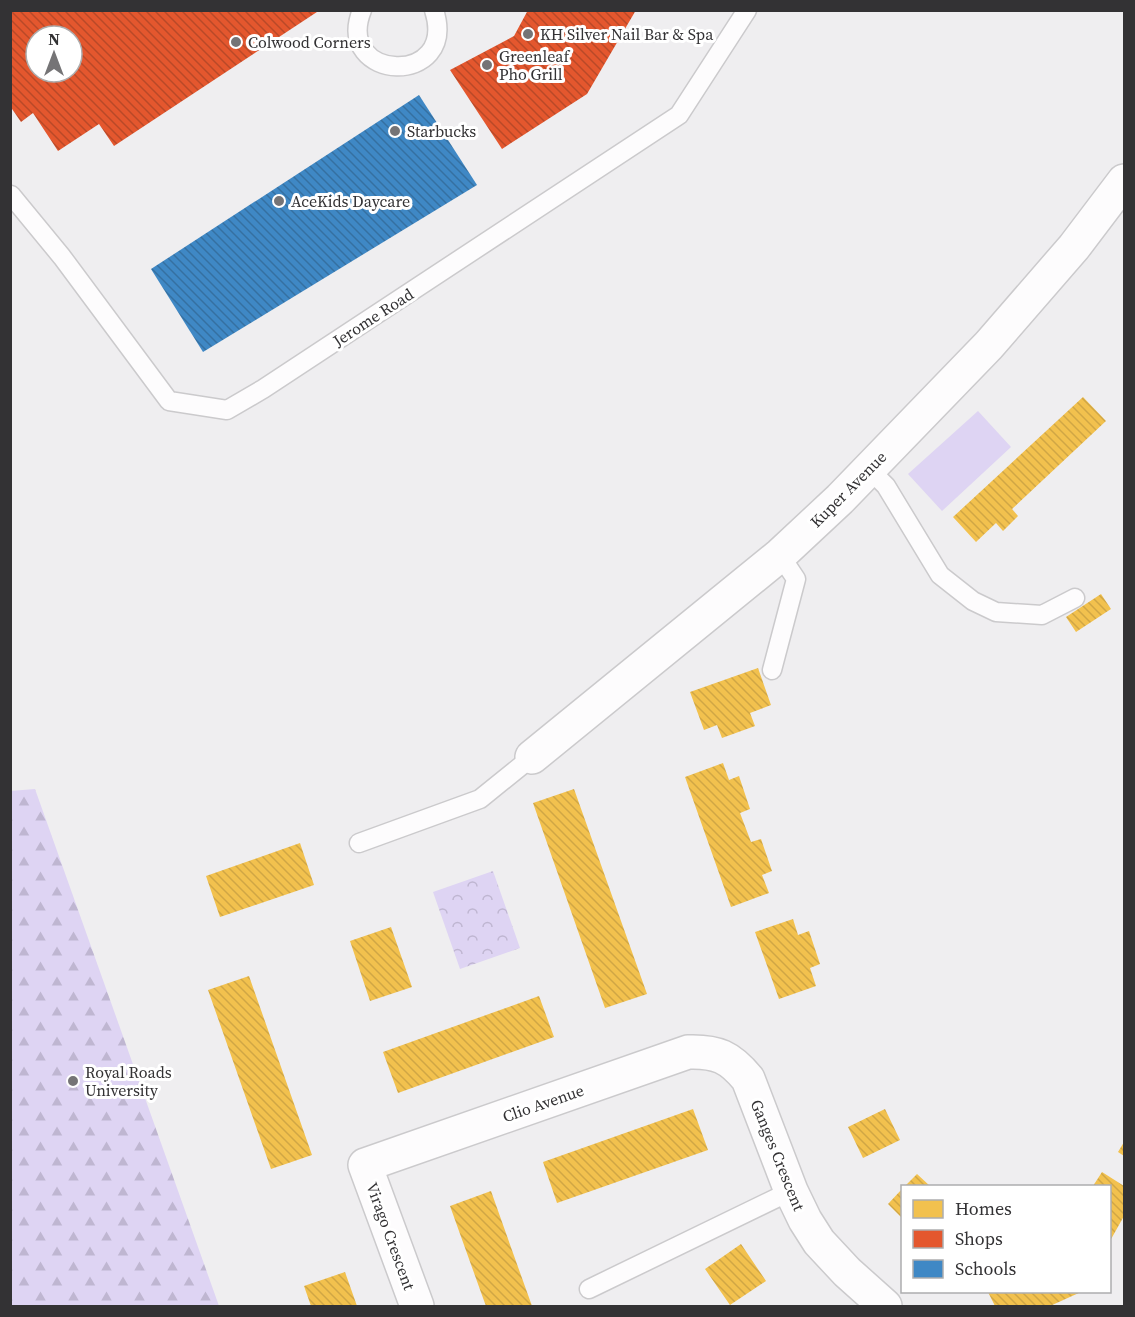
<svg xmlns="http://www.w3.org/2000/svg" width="1135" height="1317" viewBox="0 0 1135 1317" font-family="'Source Serif 4',serif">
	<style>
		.green { fill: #ded4f3 }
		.forest { fill: url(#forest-firs) }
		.park { fill: url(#park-crowns) }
		.homes { fill: url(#homes-back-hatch) }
		.shops { fill: url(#shops-back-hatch); fill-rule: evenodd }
		.schools { fill: url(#schools-back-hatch) }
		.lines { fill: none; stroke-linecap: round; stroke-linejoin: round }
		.lane-casing { stroke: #cbcacc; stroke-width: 21 }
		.street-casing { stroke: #cbcacc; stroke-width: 36 }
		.lane { stroke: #fdfcfd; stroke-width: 18 }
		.street { stroke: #fdfcfd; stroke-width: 33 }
		.poi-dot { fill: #757476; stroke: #fff; stroke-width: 2 }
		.labels { text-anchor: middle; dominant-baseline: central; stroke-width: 6; stroke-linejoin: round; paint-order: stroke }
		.poi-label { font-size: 16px; fill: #333234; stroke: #fff; text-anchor: start }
		.street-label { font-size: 16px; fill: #333234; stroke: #fff }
	</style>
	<defs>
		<pattern id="forest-firs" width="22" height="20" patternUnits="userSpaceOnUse" patternTransform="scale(1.5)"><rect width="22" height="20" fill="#ded4f3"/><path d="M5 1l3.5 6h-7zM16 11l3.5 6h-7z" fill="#bfb6d1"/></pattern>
		<pattern id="park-crowns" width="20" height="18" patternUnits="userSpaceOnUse" patternTransform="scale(1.5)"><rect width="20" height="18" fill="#ded4f3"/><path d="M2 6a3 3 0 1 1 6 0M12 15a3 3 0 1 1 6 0" fill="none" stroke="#bfb6d1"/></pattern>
		<pattern id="homes-back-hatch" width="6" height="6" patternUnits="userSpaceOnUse" patternTransform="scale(1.5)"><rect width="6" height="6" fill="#f2c14e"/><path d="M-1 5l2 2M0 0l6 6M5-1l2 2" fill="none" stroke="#d0a645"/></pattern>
		<pattern id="shops-back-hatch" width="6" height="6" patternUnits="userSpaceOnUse" patternTransform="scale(1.5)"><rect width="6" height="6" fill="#e4572e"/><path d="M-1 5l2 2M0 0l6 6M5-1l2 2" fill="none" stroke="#b94928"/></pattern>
		<pattern id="schools-back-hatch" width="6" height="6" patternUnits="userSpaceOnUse" patternTransform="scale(1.5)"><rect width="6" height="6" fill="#3f88c5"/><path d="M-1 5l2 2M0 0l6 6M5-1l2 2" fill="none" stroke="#3570a1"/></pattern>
	</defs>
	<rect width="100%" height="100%" fill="#efeef0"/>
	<path class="green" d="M978,411L1011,447L942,511L908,474Z"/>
	<path class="forest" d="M35,789L219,1306H11L10,791Z"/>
	<path class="park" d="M493,871L520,948L460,969L433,892Z"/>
	<path class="homes" d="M1083,397L1106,421L1012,509L1018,516L1003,531L996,523L976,542L953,517Z
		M1101,594L1111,609L1076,632L1066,617Z
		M758,668L771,705L750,713L755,726L722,738L717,725L704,730L690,692Z
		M723,763L729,780L739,776L750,809L740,813L751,842L761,839L772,871L762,875L769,893L731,907L685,777Z
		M574,789L647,994L605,1008L533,803Z
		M300,843L314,885L220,917L206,876Z
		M793,919L798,935L809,931L820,964L810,968L816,986L779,999L755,932Z
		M391,927L412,987L370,1001L350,941Z
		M249,976L312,1155L271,1169L208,990Z
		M539,996L554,1037L398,1093L383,1052Z
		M693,1109L708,1150L557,1203L543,1162Z
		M885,1109L900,1140L863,1158L848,1127Z
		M1124,1142V1156L1118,1152Z
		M1102,1172L1124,1186V1216L1110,1241V1186H1093Z
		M917,1174L930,1186H905Z
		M902,1189V1218L888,1204Z
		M491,1191L513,1253L532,1306H486L483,1298L450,1206Z
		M741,1244L766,1281L730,1305L705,1269Z
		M345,1272L357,1306H311L304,1286Z
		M988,1292H1081L1050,1306H995Z"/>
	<path class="shops" d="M10,10H320L114,146L99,124L58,151L33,113L21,122L10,106ZM36,36H72V72H36Z
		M528,10H636L587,94L502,149L450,70L514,36Z"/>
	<path class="schools" d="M419,95L477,185L203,352L151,269Z"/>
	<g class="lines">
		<g class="lane-casing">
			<path id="lane" d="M362,10C333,82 459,88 434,10
				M11,195L62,257L169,401L227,410L263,389L679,115L747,10
				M869,469L886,486L940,575L973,601L996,612L1042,615L1075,598
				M772,670L796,579L780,555
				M359,843L480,799L532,757
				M589,1289L791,1191"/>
		</g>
		<g class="street-casing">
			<path id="street" d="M532,757L780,555L840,499L989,345L1074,247L1124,181
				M417,1306L365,1165L688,1052C717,1051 730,1057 748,1079L791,1191L805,1220L819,1242L847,1272L885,1306"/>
		</g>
		<use href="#lane" class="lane"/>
		<use href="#street" class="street"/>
	</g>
	<g class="poi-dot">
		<circle cx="528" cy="34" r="6"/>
		<circle cx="236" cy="42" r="6"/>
		<circle cx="487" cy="65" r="6"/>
		<circle cx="395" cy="131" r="6"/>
		<circle cx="279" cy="201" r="6"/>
		<circle cx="73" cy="1081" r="6"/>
	</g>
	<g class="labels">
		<g class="poi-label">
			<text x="540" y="34">KH Silver Nail Bar &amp; Spa</text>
			<text x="248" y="42">Colwood Corners</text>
			<text x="499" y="56">Greenleaf<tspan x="499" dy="18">Pho Grill</tspan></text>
			<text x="407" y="131">Starbucks</text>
			<text x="291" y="201">AceKids Daycare</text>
			<text x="85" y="1072">Royal Roads<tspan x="85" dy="18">University</tspan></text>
		</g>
		<g class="street-label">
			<text transform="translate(373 317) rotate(-33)">Jerome Road</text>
			<text transform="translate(848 489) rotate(-45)">Kuper Avenue</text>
			<text transform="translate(543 1103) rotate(-19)">Clio Avenue</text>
			<text transform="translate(778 1155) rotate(68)">Ganges Crescent</text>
			<text transform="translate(391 1236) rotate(70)">Virago Crescent</text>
		</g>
	</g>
	<rect width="1135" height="1317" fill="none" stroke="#333234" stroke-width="24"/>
	<rect x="901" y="1185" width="210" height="108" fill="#ffffff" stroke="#adadae" stroke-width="1.5"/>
	<rect x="913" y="1200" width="30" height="18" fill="#f2c14e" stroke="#adadae" stroke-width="1.5"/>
	<text x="955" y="1215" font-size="18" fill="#333234">Homes</text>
	<rect x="913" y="1230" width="30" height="18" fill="#e4572e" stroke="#adadae" stroke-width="1.5"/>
	<text x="955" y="1245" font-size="18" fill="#333234">Shops</text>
	<rect x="913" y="1260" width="30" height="18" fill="#3f88c5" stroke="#adadae" stroke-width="1.5"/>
	<text x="955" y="1275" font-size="18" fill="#333234">Schools</text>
	<g transform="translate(54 54)"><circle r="28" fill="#ffffff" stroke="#adadae" stroke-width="1.5"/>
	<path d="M0-4.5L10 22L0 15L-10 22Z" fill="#757476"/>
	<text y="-9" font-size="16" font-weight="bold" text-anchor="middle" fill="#333234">N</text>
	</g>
</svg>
